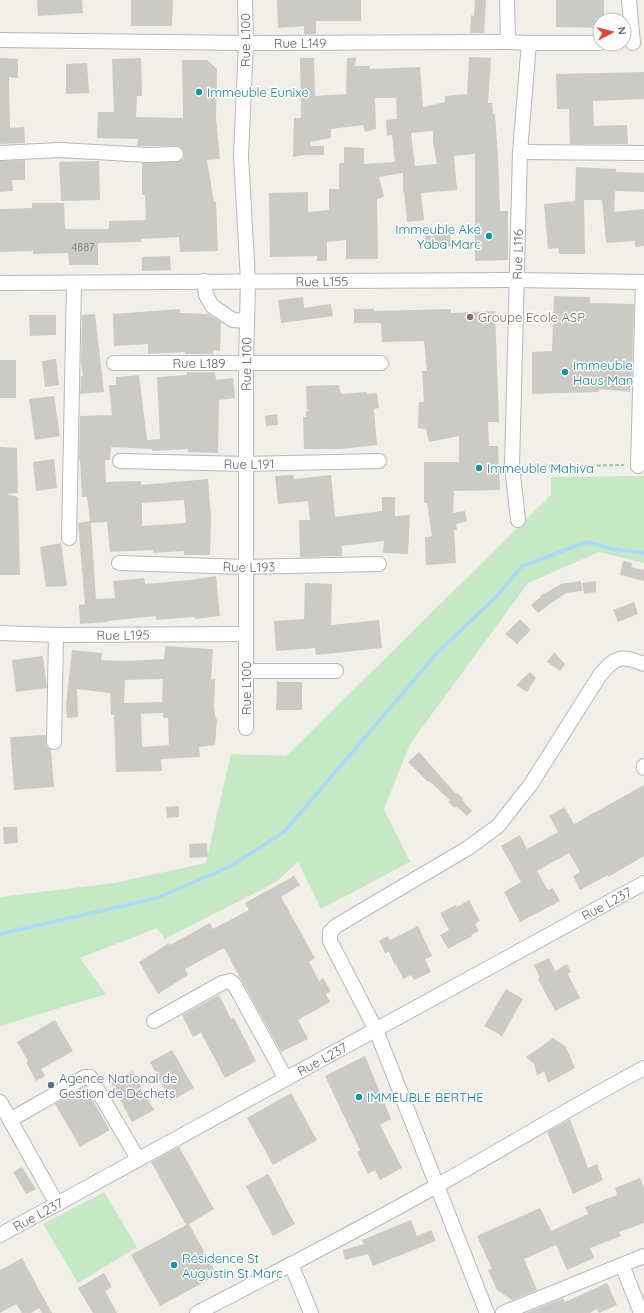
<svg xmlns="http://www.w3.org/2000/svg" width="644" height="1313" viewBox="0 0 644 1313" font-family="Quicksand,sans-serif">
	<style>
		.green { fill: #c5e8c5 }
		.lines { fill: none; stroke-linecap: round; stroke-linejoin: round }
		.stream { stroke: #aadaff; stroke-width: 3.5 }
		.building { fill: #cccac5; fill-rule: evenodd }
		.minor-casing { stroke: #b5b8bc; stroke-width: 16 }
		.path { stroke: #9cc7a9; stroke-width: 2; stroke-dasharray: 4 2; stroke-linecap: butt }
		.minor { stroke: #fff; stroke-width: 14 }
		.culture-dot { fill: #0f9aa8; stroke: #fff; stroke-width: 1.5 }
		.education-dot { fill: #8d6e63; stroke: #fff; stroke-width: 1.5 }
		.service-dot { fill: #5c6f8a; stroke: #fff; stroke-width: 1.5 }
		.labels { text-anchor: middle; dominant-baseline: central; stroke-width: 3; stroke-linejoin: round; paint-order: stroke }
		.number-label { font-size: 11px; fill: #7a7d7f }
		.street-label { font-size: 13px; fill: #5f6368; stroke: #fff }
		.culture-label { font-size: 13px; fill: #0d838f; stroke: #fff; text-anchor: start }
		.education-label { font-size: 13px; fill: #785e54; stroke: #fff; text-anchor: start }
		.service-label { font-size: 13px; fill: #4e5e75; stroke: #fff; text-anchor: start }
	</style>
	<rect width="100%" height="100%" fill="#f1efe8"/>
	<path class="green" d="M644 476V563L599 552 528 583 410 744 384 809 410 862 321 909 298 862 276 882 165 939 157 928 80 958 106 994 0 1026V897L114 883 206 863 231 754 286 756 551 495V477Z
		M104 1192 137 1247 78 1283 43 1224Z"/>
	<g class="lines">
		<path class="stream" d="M0 934 157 898 231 866 284 832 437 653 497 596 522 566 587 542 613 549 644 553"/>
	</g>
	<path class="building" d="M37 0H82L83 13 38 16Z
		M131 0H173L172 26H131Z
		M277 0H361V21H316V34H304V26L278 28Z
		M475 0H486L484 33H470L471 15 474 16Z
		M556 0H604V20H600V28L556 27Z
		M469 57 491 58 488 103H492L493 114H495L498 157 500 211H508V260L475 261V154L454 156 457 190 421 193 424 220 407 222 404 192H403V173L379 177 384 197 377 199 378 259H346V240L327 242V261H317V256L270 257 269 193 308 192V212L329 210V189H339V163H344V147L364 148V164L395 162 392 135 387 136 386 120 397 119 396 98H375L376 129 365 132 363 125 331 129V138L310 142 311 146H324V155H304L293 157 294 118H301L300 58H314L315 96 346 94 347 58H356L355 66H370V69L420 67 423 107 445 102V96L467 94ZM433 131V142L437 164 415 166 411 133Z
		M0 58 18 59V78L9 77 10 128 24 127 25 143 0 144Z
		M141 58 142 96H137L136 117 183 118 182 60H207L217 69 216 118 220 159 207 160 214 202H216L218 251 180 252 179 237 141 239V242L98 243V265H69L68 253 33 254V251L0 252V209L32 208V203H64L65 229H109V221L146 220 145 195H142V163L180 161 184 158 183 150 180 147 176 146H137L138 139 97 138 98 112H114L112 59Z
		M87 63 89 93 66 94V64Z
		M644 72V99L593 101 594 126 627 125 628 144H570L569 109H557L556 74Z
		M25 160V180H12L13 191 0 192V161Z
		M99 161 100 200 61 201 59 162Z
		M576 167 616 169V172L644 173V192L615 191 614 212 644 209V246L635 247V241L606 243 602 200H584L585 254H559L558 248 548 249 544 204 575 201Z
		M450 234 451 246 426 249 425 236Z
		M170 256 171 270 142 271V257Z
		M554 296 590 297V303L634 304 632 370 630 392 599 389V392L532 394V352L552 351Z
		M303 297 304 308 331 304 333 316 281 323 278 300Z
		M180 309V313L208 314 221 322 220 351 213 350V354H185V352L148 354V344L114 346 113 314Z
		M354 309H374V311L451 309V313L495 311 499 422H488L489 446H498L500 490 454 491 453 513 465 511 467 521 456 524 457 530H454L456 563 426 565 425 537 432 536 427 503H424V462H459V436L429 442 426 429 418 428 419 402H424L422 371H427L424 341 382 342 381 323H354Z
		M95 314 104 392 80 394 81 376H83L81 363 82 315Z
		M29 315H56V335L30 336Z
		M56 359 59 385 45 387 42 361Z
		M0 360H16V398H0Z
		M187 372H215L216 380 233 378 235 398 219 400 218 453 188 452V449L152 451V449L111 447 110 460H105L106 482 141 481V485L208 479 211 517 210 555H184V551L153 553V550L110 552 107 522 91 523 96 599 115 598 113 581 144 578 145 584 190 580 216 576 220 616 195 619V617L156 620V616L108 621V622L80 624 79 605 85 604 78 523 90 521 87 497H82L80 460H79L80 416 112 415 109 385H116V377L139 375 147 440 160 439 157 377 187 375ZM184 500 186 523 142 526V503Z
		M339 385 341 394 367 392V394L377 393 379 408 374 409 377 445 341 449H304L303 417H306V411H310L307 410 306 386Z
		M54 396 60 436 35 440 29 399Z
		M277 414 278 425 266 426 265 416Z
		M0 447 17 448 18 493 6 494 18 497 20 575H0Z
		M54 459 57 488 36 491 33 462Z
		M293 475 294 479 331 475 335 517 382 511V497H395V516L410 515 408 554 383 553 384 541 342 546V556L300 557 299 520H310L308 501 278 504 275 476Z
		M61 543 67 586 46 587 40 547Z
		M623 561 632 563 631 567 644 570V581L620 575Z
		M581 581 582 591 566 593 554 601 538 613 531 605 541 597 540 596 561 584Z
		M596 581V592L584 594 582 583Z
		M305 583 332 584 331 625 379 620 382 648 316 655 315 648 276 651 274 621 304 619Z
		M634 602 638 614 618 622 613 610Z
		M520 619 531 630 517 644 505 634Z
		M165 646 213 649 211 680 215 679 214 708 216 719H217L215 745 199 747 200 757 161 759 162 771 116 772 114 715H111L110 693 77 689 78 717 67 718 66 705 72 650 102 653 101 660 125 661 164 659ZM163 679 162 702 124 703 125 680ZM163 713V718H168L169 745 142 747 141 714Z
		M554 652 565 664 560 671 547 662Z
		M43 656 47 688 16 692 12 660Z
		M530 672 536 678 527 692 516 685Z
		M277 682H302V710H276Z
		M46 735V746L51 750 54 787 14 790 10 737Z
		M419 752 456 794 457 793 464 799 462 800 472 811 467 816 456 806 455 808 448 802 450 800 429 781 428 782 408 762Z
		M644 785V856L608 877V875L580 890 573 876 580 872 569 853 537 871 548 890 553 888 560 901 520 922 504 892 521 882 501 846 520 835 527 849 558 832 549 816 564 807 574 824Z
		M179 806V817L167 818 166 807Z
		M3 827H17L18 843 4 844Z
		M207 843 208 857 190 858 189 844Z
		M294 876 300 885 281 897 315 958 309 962 319 981 323 978 331 991 326 994 330 1002 298 1020 308 1039 281 1052 224 948 185 969 188 975 158 994 139 962 169 943 170 945 210 923 213 929 249 910 245 903Z
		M469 900 480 921 475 924 479 931 471 935 472 936 448 949 440 935 449 930 440 913 456 905 457 907Z
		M418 926 432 956 425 959 431 972 414 980 411 975 403 979 396 964 395 965 389 952 385 953 379 941 388 936 390 940Z
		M549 958 555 971 567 964 571 972 568 974 580 998 555 1011 538 979 540 978 534 965Z
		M506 989 523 999 502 1036 484 1026Z
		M219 995 231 1019 234 1018 256 1061 225 1078 201 1033 193 1037 182 1015Z
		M55 1020 73 1051 41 1069 45 1076 36 1081 26 1062 28 1061 17 1042Z
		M553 1038 566 1047 575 1068 548 1083 544 1071 537 1076 534 1064 526 1057Z
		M172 1050 194 1088 171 1101 150 1062Z
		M365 1056 391 1119 380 1125 402 1168 380 1180 375 1170 368 1174 357 1152 360 1150 325 1076Z
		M132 1071 154 1110 132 1122 111 1083Z
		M85 1087 110 1130 80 1147 55 1104Z
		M291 1093 317 1140 273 1165 247 1118Z
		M570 1119 588 1168 597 1164 603 1180 573 1194 547 1132Z
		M179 1147 214 1209 189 1224 217 1275 160 1306 131 1255 186 1225 151 1162Z
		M22 1167 36 1189 26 1194 13 1172Z
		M268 1174 295 1224 273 1236 246 1186Z
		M640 1178 644 1188V1223L619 1232 621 1236 590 1248 594 1258 567 1270 556 1245 524 1259 537 1290 512 1300 497 1290 488 1270 492 1269 477 1236 540 1208 551 1231 588 1214 585 1207 617 1195 615 1188Z
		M411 1220 417 1236 431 1230 436 1241 373 1266 368 1254 345 1260 343 1250 364 1244 362 1240Z
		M22 1258 37 1286 52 1313H42L39 1308 31 1313H22L16 1304 0 1313V1270Z
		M104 1273 112 1287 105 1291 117 1313H93L78 1288Z
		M607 1283 617 1305 599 1313 597 1309 590 1313H526L563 1298 565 1302Z"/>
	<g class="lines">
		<defs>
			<g id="minor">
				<path d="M245 0 246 43 241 156 248 281 246 363V728"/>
				<path d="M507 0 508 42"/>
				<path d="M629 0 633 43"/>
				<path id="s1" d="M0 40 246 43 508 42 529 43H600"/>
				<path d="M520 152 644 153"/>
				<path d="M0 153 60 150 148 155 176 154"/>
				<path d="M204 281 206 295 212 306 233 320 247 321"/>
				<path id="s2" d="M0 283 517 280 644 282"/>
				<path id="s3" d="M114 363H381"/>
				<path id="s4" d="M120 461 246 464 379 461"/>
				<path d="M638 466 643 282"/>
				<path id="s5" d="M518 520 512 466 520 152 529 43"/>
				<path d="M69 538 74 283"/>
				<path id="s6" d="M119 563 246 567 379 564"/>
				<path id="s7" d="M0 633 56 635 246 634"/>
				<path d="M246 671H336"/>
				<path d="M54 742 56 635"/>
				<path d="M644 766V768"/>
				<path d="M154 1021 222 983 230 981 234 984 286 1079"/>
				<path d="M0 1102 57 1204"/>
				<path d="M10 1120 85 1077H90L138 1159"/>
				<path id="s8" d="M0 1235 644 883"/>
				<path d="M291 1264 311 1313"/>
				<path d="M622 1265 641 1313"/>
				<path d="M197 1313C278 1271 359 1230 438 1185 507 1147 574 1105 644 1068"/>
				<path d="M487 1313 376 1030 330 941V932L336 926 468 848 498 826 531 784 600 675C616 656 621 655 644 664"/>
				<path d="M503 1313 644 1256"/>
			</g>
		</defs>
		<use href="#minor" class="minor-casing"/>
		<path class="path" d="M525 467 624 465"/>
		<use href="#minor" class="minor"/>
	</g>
	<g class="culture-dot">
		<circle cx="199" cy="92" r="4"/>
		<circle cx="489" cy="236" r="4"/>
		<circle cx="565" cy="372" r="4"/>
		<circle cx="479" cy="468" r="4"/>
		<circle cx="359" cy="1097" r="4"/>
		<circle cx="174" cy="1265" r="4"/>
	</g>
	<circle class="education-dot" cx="470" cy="317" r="4"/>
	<circle class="service-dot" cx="51" cy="1085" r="4"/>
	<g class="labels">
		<g class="number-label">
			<text x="83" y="247">4887</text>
		</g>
		<g class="street-label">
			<text transform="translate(245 40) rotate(-90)">Rue L100</text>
			<text stroke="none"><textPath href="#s1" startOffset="300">Rue L149</textPath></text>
			<text stroke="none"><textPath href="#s5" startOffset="266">Rue L116</textPath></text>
			<text stroke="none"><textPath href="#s2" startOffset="322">Rue L155</textPath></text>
			<text stroke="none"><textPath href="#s3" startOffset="85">Rue L189</textPath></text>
			<text transform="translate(246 364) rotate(-89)">Rue L100</text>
			<text stroke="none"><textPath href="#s4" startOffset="129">Rue L191</textPath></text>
			<text stroke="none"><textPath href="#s6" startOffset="130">Rue L193</textPath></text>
			<text stroke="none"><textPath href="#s7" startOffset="123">Rue L195</textPath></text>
			<text transform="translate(246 688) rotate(-90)">Rue L100</text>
			<text stroke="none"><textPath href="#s8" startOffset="691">Rue L237</textPath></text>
			<text stroke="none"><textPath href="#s8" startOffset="367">Rue L237</textPath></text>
			<text stroke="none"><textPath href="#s8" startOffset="43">Rue L237</textPath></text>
		</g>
		<g class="culture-label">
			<text x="207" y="92">Immeuble Eunixe</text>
			<text x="481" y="229" text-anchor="end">Immeuble Aké<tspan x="481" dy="15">Yaba Marc</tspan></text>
			<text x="573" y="365">Immeuble<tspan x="573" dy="15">Haus Man</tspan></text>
			<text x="487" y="468">Immeuble Mahiva</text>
			<text x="367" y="1097">IMMEUBLE BERTHE</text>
			<text x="182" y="1258">Résidence St<tspan x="182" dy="15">Augustin St Marc</tspan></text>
		</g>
		<g class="education-label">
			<text x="478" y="317">Groupe Ecole ASP</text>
		</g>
		<g class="service-label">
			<text x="59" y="1078">Agence National de<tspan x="59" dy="15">Gestion de Déchets</tspan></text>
		</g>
	</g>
	<g transform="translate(612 32) rotate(83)"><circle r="19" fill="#ffffff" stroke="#bfc1c3"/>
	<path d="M0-3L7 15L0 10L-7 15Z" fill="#ea4335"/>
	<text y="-6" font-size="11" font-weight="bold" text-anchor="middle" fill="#5f6368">N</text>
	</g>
</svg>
